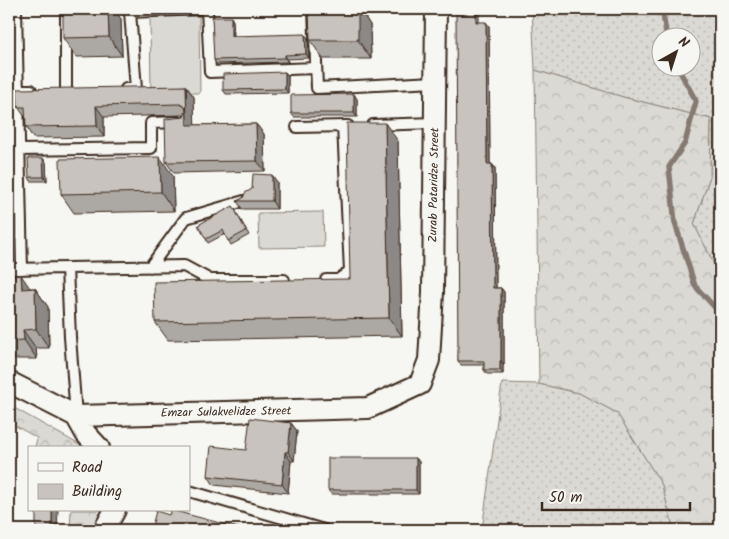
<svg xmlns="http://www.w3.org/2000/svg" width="729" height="539" viewBox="0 0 729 539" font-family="Kalam,sans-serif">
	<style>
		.grass { fill: url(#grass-dots); stroke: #8a8278; fill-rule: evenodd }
		.forest { fill: url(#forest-crowns); stroke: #8a8278 }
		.pitch { fill: #dad9d3; stroke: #8a8278 }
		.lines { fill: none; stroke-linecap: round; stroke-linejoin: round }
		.stream { stroke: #857a71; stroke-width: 5.5 }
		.service-casing { stroke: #3b2a1e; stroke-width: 14 }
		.minor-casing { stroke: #3b2a1e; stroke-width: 24 }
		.service { stroke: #f6f6f2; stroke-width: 10 }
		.minor { stroke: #f6f6f2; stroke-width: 20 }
		.wall { fill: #aca8a3; stroke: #3b2a1e }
		.shaded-wall { fill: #8c8885; stroke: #3b2a1e }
		.building { fill: #c8c3be; stroke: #3b2a1e }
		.labels { text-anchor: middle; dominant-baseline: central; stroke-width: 4; stroke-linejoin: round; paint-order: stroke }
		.street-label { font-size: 12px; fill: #3b2a1e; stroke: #f6f6f2 }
	</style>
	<defs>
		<pattern id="grass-dots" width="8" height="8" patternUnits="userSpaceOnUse" patternTransform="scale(1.25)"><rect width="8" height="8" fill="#dad9d3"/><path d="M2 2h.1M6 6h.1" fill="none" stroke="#bcbab5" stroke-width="1.8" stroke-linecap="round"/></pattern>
		<pattern id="forest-crowns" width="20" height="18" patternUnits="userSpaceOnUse" patternTransform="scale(1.25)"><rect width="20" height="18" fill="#dad9d3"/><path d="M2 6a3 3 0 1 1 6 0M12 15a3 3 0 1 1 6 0" fill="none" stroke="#bcbab5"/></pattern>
	</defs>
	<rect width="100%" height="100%" fill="#f6f6f2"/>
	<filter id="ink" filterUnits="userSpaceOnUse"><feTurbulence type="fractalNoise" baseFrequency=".02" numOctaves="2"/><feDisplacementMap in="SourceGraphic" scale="10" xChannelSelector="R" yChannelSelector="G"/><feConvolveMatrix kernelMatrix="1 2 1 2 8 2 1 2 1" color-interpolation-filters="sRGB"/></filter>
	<g filter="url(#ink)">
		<path class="grass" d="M532 9H720V276L694 224 710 176 711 119 623 97 535 70ZM662 38H692V68H662Z
			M502 383 539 384 579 393 617 413 662 485 674 530H482Z"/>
		<path class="forest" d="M535 70 623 97 711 119 710 176 694 224 720 276V530H674L662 485 617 413 579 393 539 384Z
			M9 405 85 448H35L37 438 9 422Z
			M71 510H108L98 530H70Z"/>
		<path class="pitch" d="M199 14 200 93H151L150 15Z
			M323 212 324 247 259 248 258 213Z"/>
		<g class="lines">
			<path class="stream" d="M662 9 667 38
				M678 68 696 101 685 143 669 167 675 223 695 286 720 313"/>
			<defs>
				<path id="service" d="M16 9 22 269
					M207 9 210 72 316 68
					M314 9 317 88 435 82
					M126 89H136L130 12 202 9
					M9 90H31
					M66 90V9
					M373 125 435 123
					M297 127 348 126
					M19 150 151 148V123L178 122
					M150 267 186 218 244 201
					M67 268 70 337 76 416
					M9 269 184 266 210 280H284
					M326 280H338L350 271 343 126
					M189 491 324 530"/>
				<path id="minor" d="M9 382 76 416 368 408 420 384 429 360 433 292 436 9
					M76 416 86 434 99 448
					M104 530 115 510"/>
			</defs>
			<use href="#service" class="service-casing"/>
			<use href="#minor" class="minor-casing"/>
			<use href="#service" class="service"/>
			<use href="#minor" class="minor"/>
		</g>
		<path class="wall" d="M115 11 121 19 122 56 76 57 63 38Z
			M363 14 370 25 371 59H323L310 40Z
			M231 17 233 21 234 36 308 38 309 58 287 59 288 62 216 64 214 60Z
			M479 22 489 26 490 164H492L495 168 496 288H501L504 292V365H503V374H487L484 370V365H461L458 361Z
			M285 72 288 76V93L226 94 223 90Z
			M186 86 194 97V125L256 124 264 134 265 171 174 173 166 162 184 115 104 117V137L33 138 26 127 25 117 18 107Z
			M354 94 357 99V117H294L291 113Z
			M398 141 402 336 168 340 155 322 350 279Z
			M46 162 47 181H31L29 177Z
			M272 175 277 182V209H242L237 201 243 198 252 189Z
			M173 176 174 211 74 213 61 194Z
			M233 206 249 235 231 245 225 234 208 243 206 239Z
			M9 276 30 288H35L48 307 49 348H36L37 359H9Z
			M291 423 297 431 294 461H291L288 493 214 485 208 476 246 450Z
			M416 458 419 462V494H331L328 490Z"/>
		<path class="shaded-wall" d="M108 9H115V11L121 19 122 56 109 37Z
			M352 9H363V14L370 25 371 59 358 40Z
			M476 9H479V26L476 22Z
			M231 17 233 21 234 40 231 36Z
			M486 22 489 26 490 168 487 164Z
			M305 34 308 38 309 58 306 54Z
			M285 55 287 59 288 62 285 58Z
			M285 72 288 76V93L285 89Z
			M186 86 194 97 195 136 187 125Z
			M354 94 357 99V117L354 113Z
			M9 96 11 100 12 117 9 113Z
			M96 106 104 117V137L97 126Z
			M385 123 398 141 402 336 389 318Z
			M256 124 264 134 265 171 257 161Z
			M160 157 173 176 174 211 161 192Z
			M43 158 46 162 47 181 44 177Z
			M492 164 495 168 496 292 493 288Z
			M272 175 277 182V209L272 201Z
			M21 275 34 294 22 289Z
			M35 288 48 307 49 348 36 329Z
			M501 288 504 292V365L501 361Z
			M23 330 36 348 37 359 24 340Z
			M500 361 503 365V374L500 370Z
			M291 423 297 431 294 461 288 452Z
			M285 452 291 461 288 493 282 484Z
			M416 458 419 462V494L416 490Z
			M9 459 10 461 12 507 9 503Z
			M52 510H58L57 530H52Z"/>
		<path class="building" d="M63 9H108L109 37 63 38Z
			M309 9H358V40H310Z
			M456 9H476V22H486L487 164H492L493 288H501V361H500V370H484V361H458Z
			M212 17H231V36L305 34 306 54 285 55V58L214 60Z
			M285 72V89L223 90V74Z
			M186 86 187 125 256 124 257 161 166 162 165 119 184 117 186 111 185 107 180 104 96 106 97 126 26 127 25 107H18L17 89Z
			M354 94V113H291V95Z
			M347 123H385L389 318 155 322 154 282 350 279Z
			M160 157 161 192 61 194 60 159Z
			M28 158H43L44 177H29Z
			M253 174 272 175V201H237L243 198 245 193 252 189Z
			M233 206 246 231 228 241 223 230 206 239 198 225Z
			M21 275 22 289 35 288 36 329 23 330 24 340 9 341V276Z
			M250 418 291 423 288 452H285L282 484 208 476 211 446 246 450Z
			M328 458H416V490H328Z
			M36 510H52V530H36Z
			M171 510 246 530H151L156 511 169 515Z"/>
	</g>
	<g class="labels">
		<g class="street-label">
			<text transform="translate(434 185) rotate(-89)">Zurab Pataridze Street</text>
			<text transform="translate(226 412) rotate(-1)">Emzar Sulakvelidze Street</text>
		</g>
	</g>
	<rect width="729" height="539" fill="none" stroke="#f6f6f2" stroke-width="30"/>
	<rect x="15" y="15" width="699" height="509" fill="none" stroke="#3b2a1e" stroke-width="2" filter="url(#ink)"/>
	<rect x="28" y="446" width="162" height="65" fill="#f6f6f2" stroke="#aba49d"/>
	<rect x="38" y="463" width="25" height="8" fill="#f6f6f2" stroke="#aba49d"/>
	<text x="72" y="472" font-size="15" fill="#3b2a1e">Road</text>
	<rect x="38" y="484" width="25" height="15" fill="#c8c3be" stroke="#aba49d"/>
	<text x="72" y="496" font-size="15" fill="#3b2a1e">Building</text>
	<g transform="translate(676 52) rotate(39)"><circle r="24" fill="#f6f6f2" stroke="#aba49d"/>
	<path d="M0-4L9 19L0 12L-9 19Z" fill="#3b2a1e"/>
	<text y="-8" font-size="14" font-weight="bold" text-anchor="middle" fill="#3b2a1e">N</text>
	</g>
	<path d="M542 502v8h148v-8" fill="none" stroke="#3b2a1e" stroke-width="2.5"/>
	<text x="549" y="502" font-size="15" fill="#3b2a1e" stroke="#f6f6f2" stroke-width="4" paint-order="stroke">50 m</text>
</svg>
